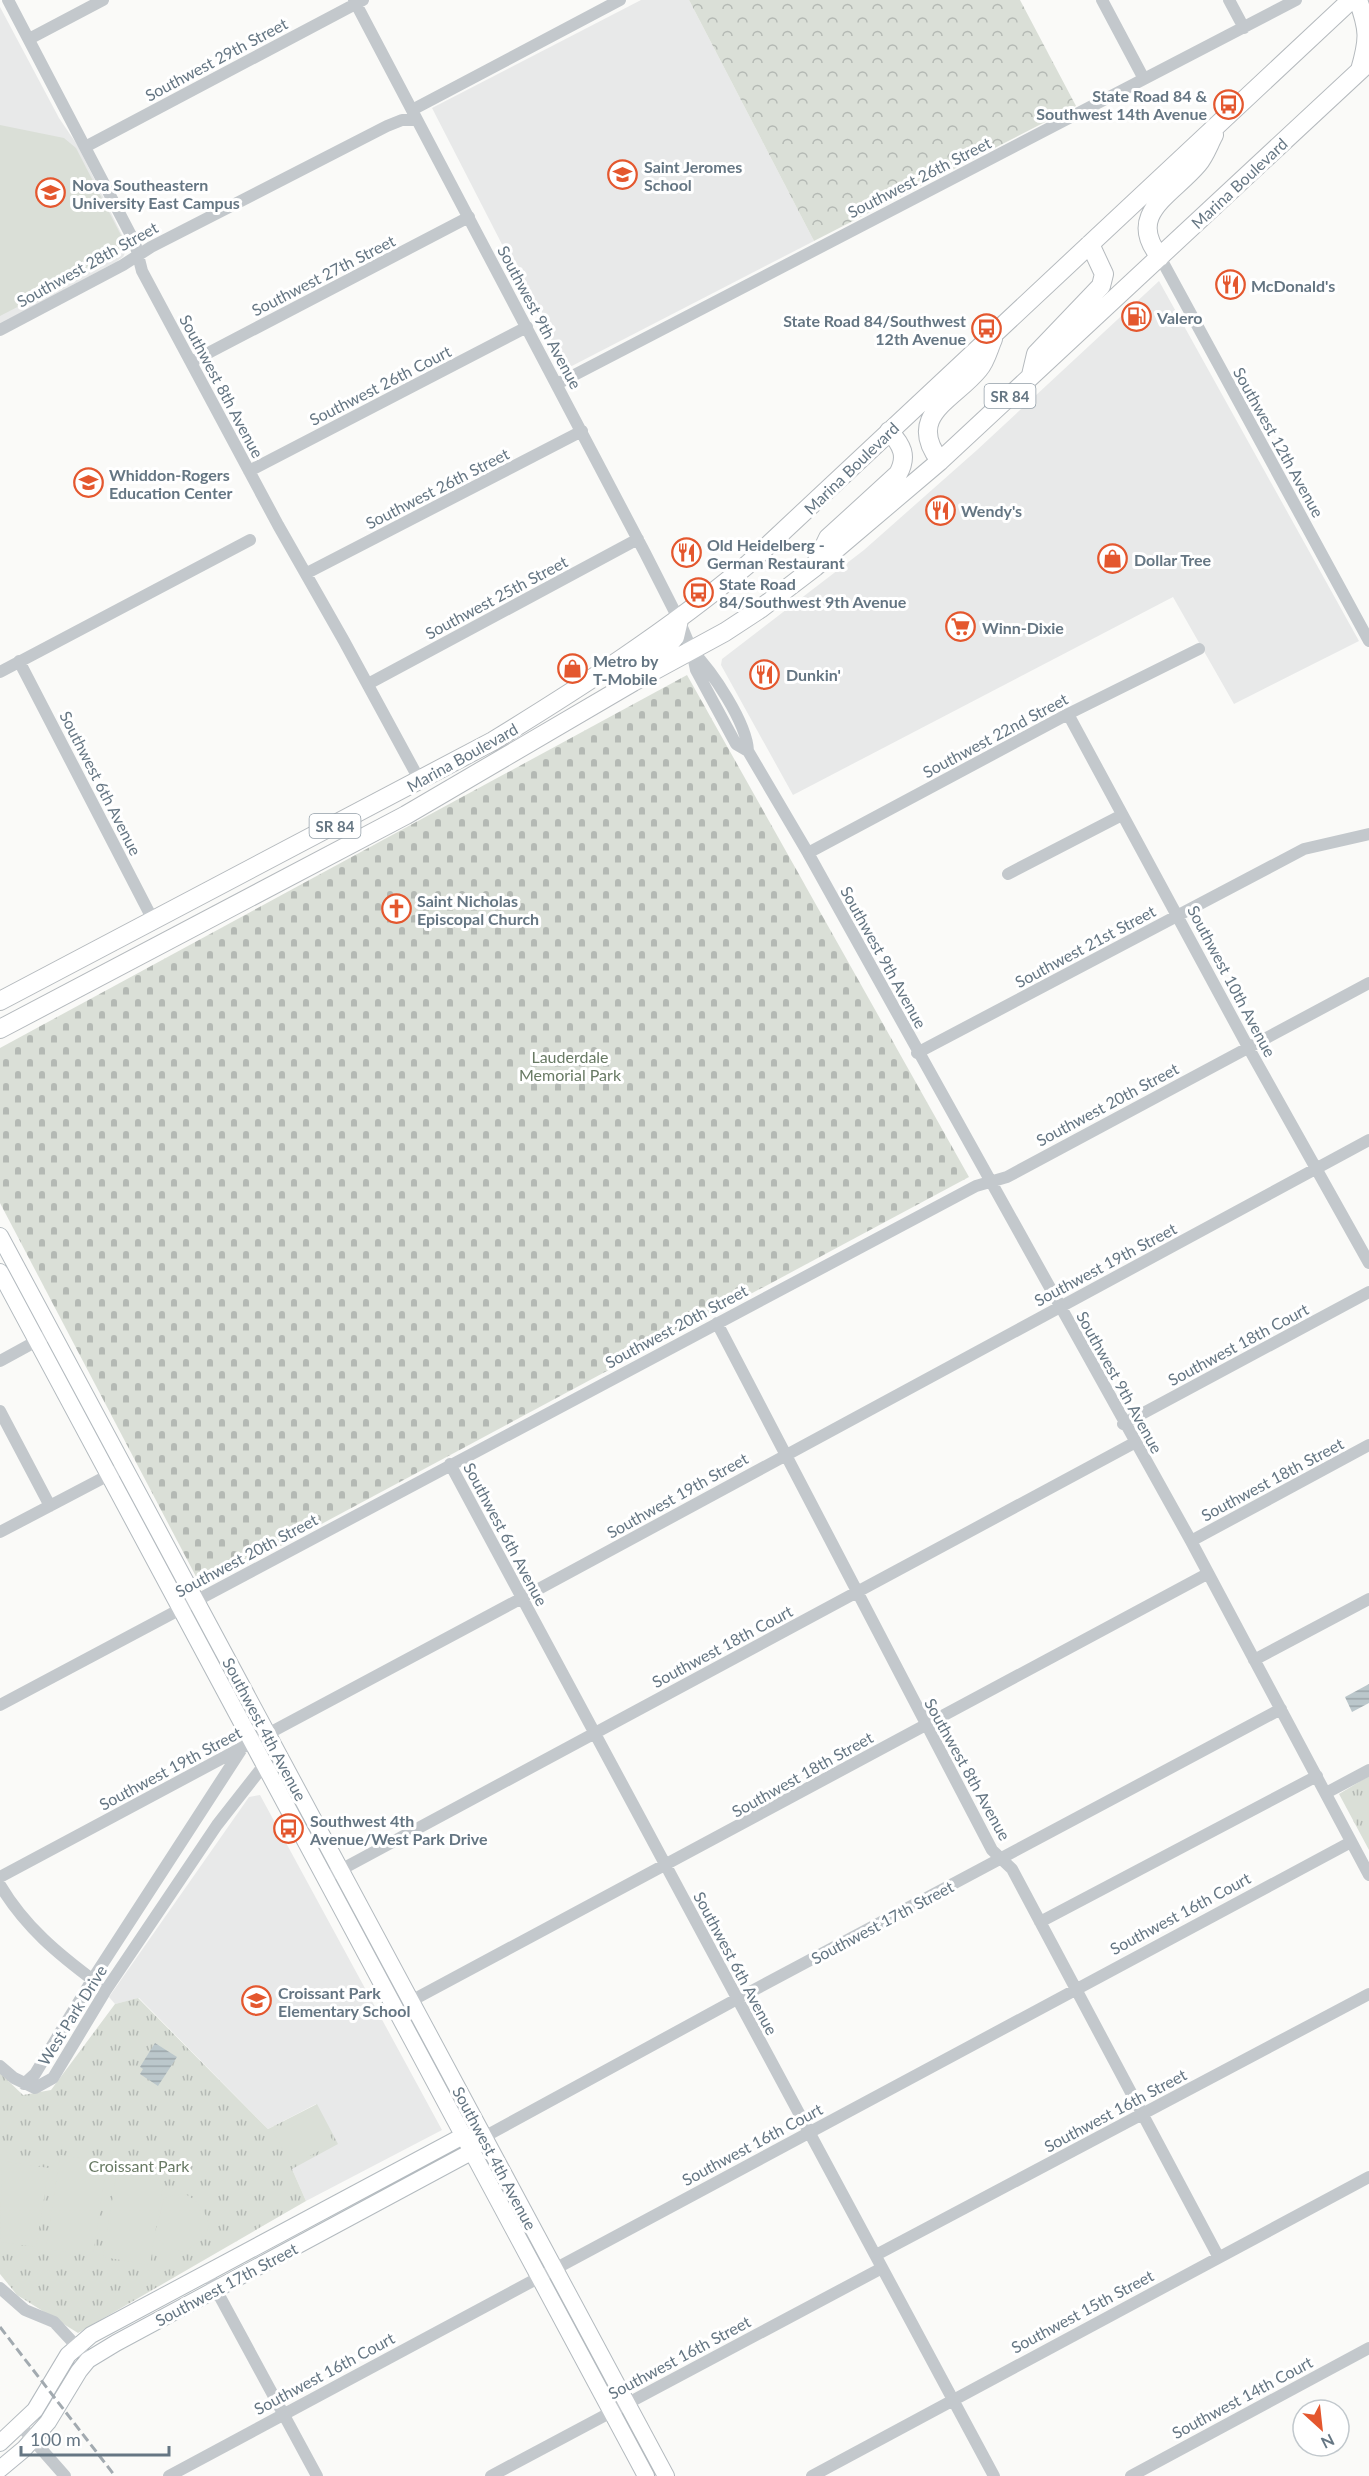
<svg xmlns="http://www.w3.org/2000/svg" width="1369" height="2476" viewBox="0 0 1369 2476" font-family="Lato,sans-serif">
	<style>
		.built { fill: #e8e9e9 }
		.grass { fill: url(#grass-tufts) }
		.forest { fill: url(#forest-crowns) }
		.cemetery { fill: url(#cemetery-stones) }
		.garden { fill: #dadfd7 }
		.water { fill: url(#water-rules) }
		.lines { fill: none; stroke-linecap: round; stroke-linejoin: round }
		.secondary-casing { stroke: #b3babf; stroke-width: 18 }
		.primary-casing { stroke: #b5babe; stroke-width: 20 }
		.street { stroke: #c3c8cc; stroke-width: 12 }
		.secondary { stroke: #fff; stroke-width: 16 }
		.primary { stroke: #fff; stroke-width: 18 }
		.rail { stroke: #a2aab0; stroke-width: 3; stroke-dasharray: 9 4.5; stroke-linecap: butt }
		.labels { text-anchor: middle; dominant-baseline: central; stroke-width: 6; stroke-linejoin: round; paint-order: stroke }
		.shield { fill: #fff; stroke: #939fa8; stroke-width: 1.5 }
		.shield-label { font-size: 15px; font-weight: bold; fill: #657683 }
		.street-label { font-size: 16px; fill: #657683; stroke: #fff }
		.poi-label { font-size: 16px; font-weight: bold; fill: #657683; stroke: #fff; text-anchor: start }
		.park-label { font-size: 16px; fill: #687a64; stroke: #fff }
	</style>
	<defs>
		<pattern id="grass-tufts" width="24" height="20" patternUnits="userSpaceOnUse" patternTransform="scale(1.5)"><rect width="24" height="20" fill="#dadfd7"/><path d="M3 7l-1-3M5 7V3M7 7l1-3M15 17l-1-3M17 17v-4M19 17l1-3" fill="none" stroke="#b4b9b4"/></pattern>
		<pattern id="forest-crowns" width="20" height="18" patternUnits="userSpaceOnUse" patternTransform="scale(1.5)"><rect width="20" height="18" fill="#dadfd7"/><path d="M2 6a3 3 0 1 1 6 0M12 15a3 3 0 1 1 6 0" fill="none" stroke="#b4b9b4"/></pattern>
		<pattern id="cemetery-stones" width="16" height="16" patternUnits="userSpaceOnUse" patternTransform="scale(1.5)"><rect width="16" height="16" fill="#dadfd7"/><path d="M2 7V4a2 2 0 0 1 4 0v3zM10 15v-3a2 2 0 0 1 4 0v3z" fill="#b4b9b4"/></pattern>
		<pattern id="water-rules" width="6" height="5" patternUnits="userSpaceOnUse" patternTransform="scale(1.5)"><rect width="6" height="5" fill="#bbc7cb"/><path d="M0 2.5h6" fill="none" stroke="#9ca6aa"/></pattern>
	</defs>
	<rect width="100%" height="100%" fill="#fafaf8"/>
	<path class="built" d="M641 0H689L814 241 566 369 432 108Z
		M0 7 59 118 78 146 128 247 123 257 116 262 0 324Z
		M1159 281 1359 641 1234 704 1173 597 793 795 721 665 722 659 864 550 977 450Z
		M260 1795 442 2130 306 2201 292 2169 316 2104 268 2129 139 1998 115 2004 109 1997 249 1797Z"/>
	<path class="grass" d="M1369 1776V1850L1339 1794Z
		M138 1998 268 2129 317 2104 338 2144 292 2169 306 2201 78 2333 17 2295 0 2274V2073L23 2095 51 2090 115 2004Z"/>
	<path class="forest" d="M689 0H1020L1076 106 814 241Z"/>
	<path class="cemetery" d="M687 675 969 1177 202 1588 0 1203V1048Z"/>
	<path class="garden" d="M0 125 64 138 76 148 125 243 118 255 0 316Z
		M316 2109 334 2143 291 2166 273 2131Z
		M60 2155 107 2162 93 2256 46 2249Z
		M2 2161 49 2168 36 2247 0 2242Z
		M118 2165 165 2172 150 2265 103 2257Z
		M183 2193C193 2198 198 2202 204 2212 216 2232 201 2241 184 2252L167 2248 156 2236V2231L164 2198Z"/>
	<path class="water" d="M1369 1684V1703L1352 1712 1345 1697Z
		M155 2043 177 2057 158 2086 140 2074 143 2069 140 2067Z"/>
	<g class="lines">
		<defs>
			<path id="secondary" d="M0 1236 666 2476
				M0 1272 646 2476
				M0 2443 35 2410 68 2355 91 2335 463 2136 473 2137
				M0 2469 24 2449 48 2422 79 2371 88 2360 116 2343 471 2152 477 2145"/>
			<path id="primary" d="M1358 0C1369 30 1369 39 1360 70
				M1160 257C1125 214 1172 195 1198 164 1205 156 1209 144 1214 135
				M1031 375 1036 354 1101 286 1104 274 1090 244
				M940 461C905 415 954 400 979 369 986 361 989 348 993 339
				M816 563 828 538 898 474C908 456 902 445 889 431
				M616 680 670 643 675 637 679 620
				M0 1001 493 741C581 687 668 631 747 565L1351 0
				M0 1029 406 815 633 682 725 632 760 609 815 567 940 461 1369 62"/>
		</defs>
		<use href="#secondary" class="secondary-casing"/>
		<use href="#primary" class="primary-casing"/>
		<path class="street" d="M8 0 135 243 142 271 278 525 344 641 420 781
			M354 0 645 553 679 620 692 651 696 670 736 744 748 751
			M1102 0 1144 79
			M1229 0 1244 28
			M29 39 103 0
			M412 110 620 0
			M85 147 363 0
			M1160 257 1369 641
			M0 330 123 265 151 247 387 126 402 120H417
			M191 362 469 217
			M557 384 1296 0
			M249 471 527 327
			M307 573 582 431
			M692 651C712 671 747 723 748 751L808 853 1191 1541 1369 1875
			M19 661 153 920
			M0 672 250 540
			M368 684 638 539
			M1068 714 1248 1047 1369 1263
			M808 853 1068 714 1199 649
			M1008 874 1122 815
			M917 1053 1304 849 1369 834
			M717 1323 992 1850 1012 1869 1218 2256
			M0 1361 44 1337
			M0 1411 50 1506
			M1123 1424 1369 1292
			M450 1464 994 2476
			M0 1532 124 1467
			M1191 1541 1369 1445
			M1254 1660 1369 1599
			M0 1705 976 1186 1007 1177 1369 983
			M1326 1793 1369 1770
			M333 1874 1134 1443
			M0 1877 522 1598 1369 1140
			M0 1885C25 1927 58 1954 97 1983
			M1040 1922 1317 1776
			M411 2001 1207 1574
			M0 2066 14 2078 35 2088 53 2078 106 1990 217 1825 264 1765
			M24 2084 35 2074 92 1980 241 1750
			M484 2137 737 1999 1281 1709
			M876 2255 1369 1994
			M207 2273 317 2476
			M0 2288 25 2310 54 2322 82 2352
			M20 2425 65 2476
			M169 2476 1351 1842
			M491 2476 882 2268
			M812 2476 1369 2177
			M1131 2476 1369 2348"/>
		<use href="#secondary" class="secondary"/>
		<use href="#primary" class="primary"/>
		<path class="rail" d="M0 2327 115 2476"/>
	</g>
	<defs>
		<symbol id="bus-ring" viewBox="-11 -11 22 22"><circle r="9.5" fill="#fff" stroke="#e4572e" stroke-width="1.5"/><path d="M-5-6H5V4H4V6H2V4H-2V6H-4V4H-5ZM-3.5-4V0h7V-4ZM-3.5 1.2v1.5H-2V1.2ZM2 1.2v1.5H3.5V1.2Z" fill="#e4572e"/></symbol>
		<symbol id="school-ring" viewBox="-11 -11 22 22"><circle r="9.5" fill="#fff" stroke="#e4572e" stroke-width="1.5"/><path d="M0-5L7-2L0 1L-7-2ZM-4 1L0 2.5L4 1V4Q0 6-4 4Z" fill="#e4572e"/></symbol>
		<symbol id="university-ring" viewBox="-11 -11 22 22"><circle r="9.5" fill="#fff" stroke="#e4572e" stroke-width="1.5"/><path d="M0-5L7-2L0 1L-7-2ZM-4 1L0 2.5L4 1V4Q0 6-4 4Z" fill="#e4572e"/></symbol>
		<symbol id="restaurant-ring" viewBox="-11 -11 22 22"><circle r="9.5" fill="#fff" stroke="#e4572e" stroke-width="1.5"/><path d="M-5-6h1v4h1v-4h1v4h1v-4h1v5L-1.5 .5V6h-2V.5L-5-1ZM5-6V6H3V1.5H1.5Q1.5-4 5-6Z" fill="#e4572e"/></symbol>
		<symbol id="fuel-ring" viewBox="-11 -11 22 22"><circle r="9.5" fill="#fff" stroke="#e4572e" stroke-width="1.5"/><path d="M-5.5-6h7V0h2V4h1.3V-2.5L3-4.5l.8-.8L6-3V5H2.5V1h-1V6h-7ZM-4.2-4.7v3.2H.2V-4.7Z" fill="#e4572e"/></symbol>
		<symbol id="shop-ring" viewBox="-11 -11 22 22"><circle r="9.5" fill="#fff" stroke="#e4572e" stroke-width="1.5"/><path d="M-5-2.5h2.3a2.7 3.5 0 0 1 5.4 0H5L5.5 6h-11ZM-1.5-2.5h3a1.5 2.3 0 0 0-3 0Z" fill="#e4572e"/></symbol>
		<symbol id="supermarket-ring" viewBox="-11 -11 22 22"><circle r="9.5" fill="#fff" stroke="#e4572e" stroke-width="1.5"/><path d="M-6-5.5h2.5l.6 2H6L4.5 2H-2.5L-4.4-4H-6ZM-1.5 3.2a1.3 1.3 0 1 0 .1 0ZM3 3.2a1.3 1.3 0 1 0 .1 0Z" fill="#e4572e"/></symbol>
		<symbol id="church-ring" viewBox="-11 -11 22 22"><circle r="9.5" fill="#fff" stroke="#e4572e" stroke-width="1.5"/><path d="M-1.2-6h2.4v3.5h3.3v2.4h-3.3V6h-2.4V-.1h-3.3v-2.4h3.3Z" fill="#e4572e"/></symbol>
	</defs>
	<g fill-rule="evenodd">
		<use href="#bus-ring" x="1212" y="88" width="33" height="33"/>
		<use href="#school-ring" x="606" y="158" width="33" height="33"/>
		<use href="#university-ring" x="34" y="176" width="33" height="33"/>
		<use href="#restaurant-ring" x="1214" y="268" width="33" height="33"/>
		<use href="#fuel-ring" x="1120" y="300" width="33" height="33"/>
		<use href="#bus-ring" x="970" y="312" width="33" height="33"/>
		<use href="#school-ring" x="72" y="466" width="33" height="33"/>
		<use href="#restaurant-ring" x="924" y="494" width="33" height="33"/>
		<use href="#restaurant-ring" x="670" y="536" width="33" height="33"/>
		<use href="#shop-ring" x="1096" y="542" width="33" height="33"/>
		<use href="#bus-ring" x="682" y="576" width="33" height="33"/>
		<use href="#supermarket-ring" x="944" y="610" width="33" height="33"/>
		<use href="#shop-ring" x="556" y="652" width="33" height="33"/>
		<use href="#restaurant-ring" x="748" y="658" width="33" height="33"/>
		<use href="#church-ring" x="380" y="892" width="33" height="33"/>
		<use href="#bus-ring" x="272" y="1812" width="33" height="33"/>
		<use href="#school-ring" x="240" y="1984" width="33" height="33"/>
	</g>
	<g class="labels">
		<g class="shield">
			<rect x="984.5" y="384" width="51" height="24" rx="4.5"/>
			<rect x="309.5" y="814" width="51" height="24" rx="4.5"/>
		</g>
		<g class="shield-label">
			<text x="1010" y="396">SR 84</text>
			<text x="335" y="826">SR 84</text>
		</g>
		<g class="street-label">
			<text transform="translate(216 59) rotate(-28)">Southwest 29th Street</text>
			<text transform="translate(919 177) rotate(-27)">Southwest 26th Street</text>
			<text transform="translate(1239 183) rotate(-43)">Marina Boulevard</text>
			<text transform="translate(87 264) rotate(-29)">Southwest 28th Street</text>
			<text transform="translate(323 275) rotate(-27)">Southwest 27th Street</text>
			<text transform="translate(540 317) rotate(62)">Southwest 9th Avenue</text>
			<text transform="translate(380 385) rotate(-27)">Southwest 26th Court</text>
			<text transform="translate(222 386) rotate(62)">Southwest 8th Avenue</text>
			<text transform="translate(1279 442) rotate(61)">Southwest 12th Avenue</text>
			<text transform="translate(851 468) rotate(-44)">Marina Boulevard</text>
			<text transform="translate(437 488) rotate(-27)">Southwest 26th Street</text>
			<text transform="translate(496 597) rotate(-28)">Southwest 25th Street</text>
			<text transform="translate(995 735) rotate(-28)">Southwest 22nd Street</text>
			<text transform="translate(462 757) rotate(-29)">Marina Boulevard</text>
			<text transform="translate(101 783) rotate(63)">Southwest 6th Avenue</text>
			<text transform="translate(1085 946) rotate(-28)">Southwest 21st Street</text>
			<text transform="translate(884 957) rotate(61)">Southwest 9th Avenue</text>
			<text transform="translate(1232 981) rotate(62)">Southwest 10th Avenue</text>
			<text transform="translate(1107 1104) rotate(-28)">Southwest 20th Street</text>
			<text transform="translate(1105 1264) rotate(-28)">Southwest 19th Street</text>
			<text transform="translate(676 1326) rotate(-28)">Southwest 20th Street</text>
			<text transform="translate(1238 1344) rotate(-28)">Southwest 18th Court</text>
			<text transform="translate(1120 1382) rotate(61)">Southwest 9th Avenue</text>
			<text transform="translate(1272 1479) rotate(-28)">Southwest 18th Street</text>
			<text transform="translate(677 1495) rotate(-29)">Southwest 19th Street</text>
			<text transform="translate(506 1534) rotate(62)">Southwest 6th Avenue</text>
			<text transform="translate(246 1555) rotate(-28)">Southwest 20th Street</text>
			<text transform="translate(722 1646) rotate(-28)">Southwest 18th Court</text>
			<text transform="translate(265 1729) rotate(62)">Southwest 4th Avenue</text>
			<text transform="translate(170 1768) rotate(-28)">Southwest 19th Street</text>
			<text transform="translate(968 1769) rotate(61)">Southwest 8th Avenue</text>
			<text transform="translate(802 1774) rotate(-29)">Southwest 18th Street</text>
			<text transform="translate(1180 1913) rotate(-28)">Southwest 16th Court</text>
			<text transform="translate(882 1922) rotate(-28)">Southwest 17th Street</text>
			<text transform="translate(736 1963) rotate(62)">Southwest 6th Avenue</text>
			<text transform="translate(72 2015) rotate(-58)">West Park Drive</text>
			<text transform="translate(1115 2110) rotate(-28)">Southwest 16th Street</text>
			<text transform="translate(752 2144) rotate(-28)">Southwest 16th Court</text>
			<text transform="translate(495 2158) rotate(62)">Southwest 4th Avenue</text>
			<text transform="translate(226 2284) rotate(-28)">Southwest 17th Street</text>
			<text transform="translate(1082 2311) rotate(-28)">Southwest 15th Street</text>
			<text transform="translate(679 2357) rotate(-28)">Southwest 16th Street</text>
			<text transform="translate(324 2373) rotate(-28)">Southwest 16th Court</text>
			<text transform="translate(1242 2397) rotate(-28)">Southwest 14th Court</text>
		</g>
		<g class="poi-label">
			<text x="1207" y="95" text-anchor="end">State Road 84 &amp;<tspan x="1207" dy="18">Southwest 14th Avenue</tspan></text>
			<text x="644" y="166">Saint Jeromes<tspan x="644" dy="18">School</tspan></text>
			<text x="72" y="184">Nova Southeastern<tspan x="72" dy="18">University East Campus</tspan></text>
			<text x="1251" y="285">McDonald's</text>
			<text x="1157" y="317">Valero</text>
			<text x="966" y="320" text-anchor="end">State Road 84/Southwest<tspan x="966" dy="18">12th Avenue</tspan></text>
			<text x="109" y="474">Whiddon-Rogers<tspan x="109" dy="18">Education Center</tspan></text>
			<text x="961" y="510">Wendy's</text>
			<text x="707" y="544">Old Heidelberg -<tspan x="707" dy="18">German Restaurant</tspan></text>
			<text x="1134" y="559">Dollar Tree</text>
			<text x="719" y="583">State Road<tspan x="719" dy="18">84/Southwest 9th Avenue</tspan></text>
			<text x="982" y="627">Winn-Dixie</text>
			<text x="593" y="660">Metro by<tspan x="593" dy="18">T-Mobile</tspan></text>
			<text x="786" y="674">Dunkin'</text>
			<text x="417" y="900">Saint Nicholas<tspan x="417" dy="18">Episcopal Church</tspan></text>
			<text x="310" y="1820">Southwest 4th<tspan x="310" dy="18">Avenue/West Park Drive</tspan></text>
			<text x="278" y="1992">Croissant Park<tspan x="278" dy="18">Elementary School</tspan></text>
		</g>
		<g class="park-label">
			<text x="570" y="1056">Lauderdale<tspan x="570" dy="18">Memorial Park</tspan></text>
			<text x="139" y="2165">Croissant Park</text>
		</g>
	</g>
	<g transform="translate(1321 2428) rotate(153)"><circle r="28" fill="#ffffff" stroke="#c1c8cd" stroke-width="1.5"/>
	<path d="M0-4.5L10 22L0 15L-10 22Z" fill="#e4572e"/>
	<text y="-9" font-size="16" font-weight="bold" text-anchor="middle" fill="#657683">N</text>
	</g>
	<path d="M21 2446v9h148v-9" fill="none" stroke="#657683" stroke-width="3"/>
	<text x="30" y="2446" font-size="18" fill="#657683" stroke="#ffffff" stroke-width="4.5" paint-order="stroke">100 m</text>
</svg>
